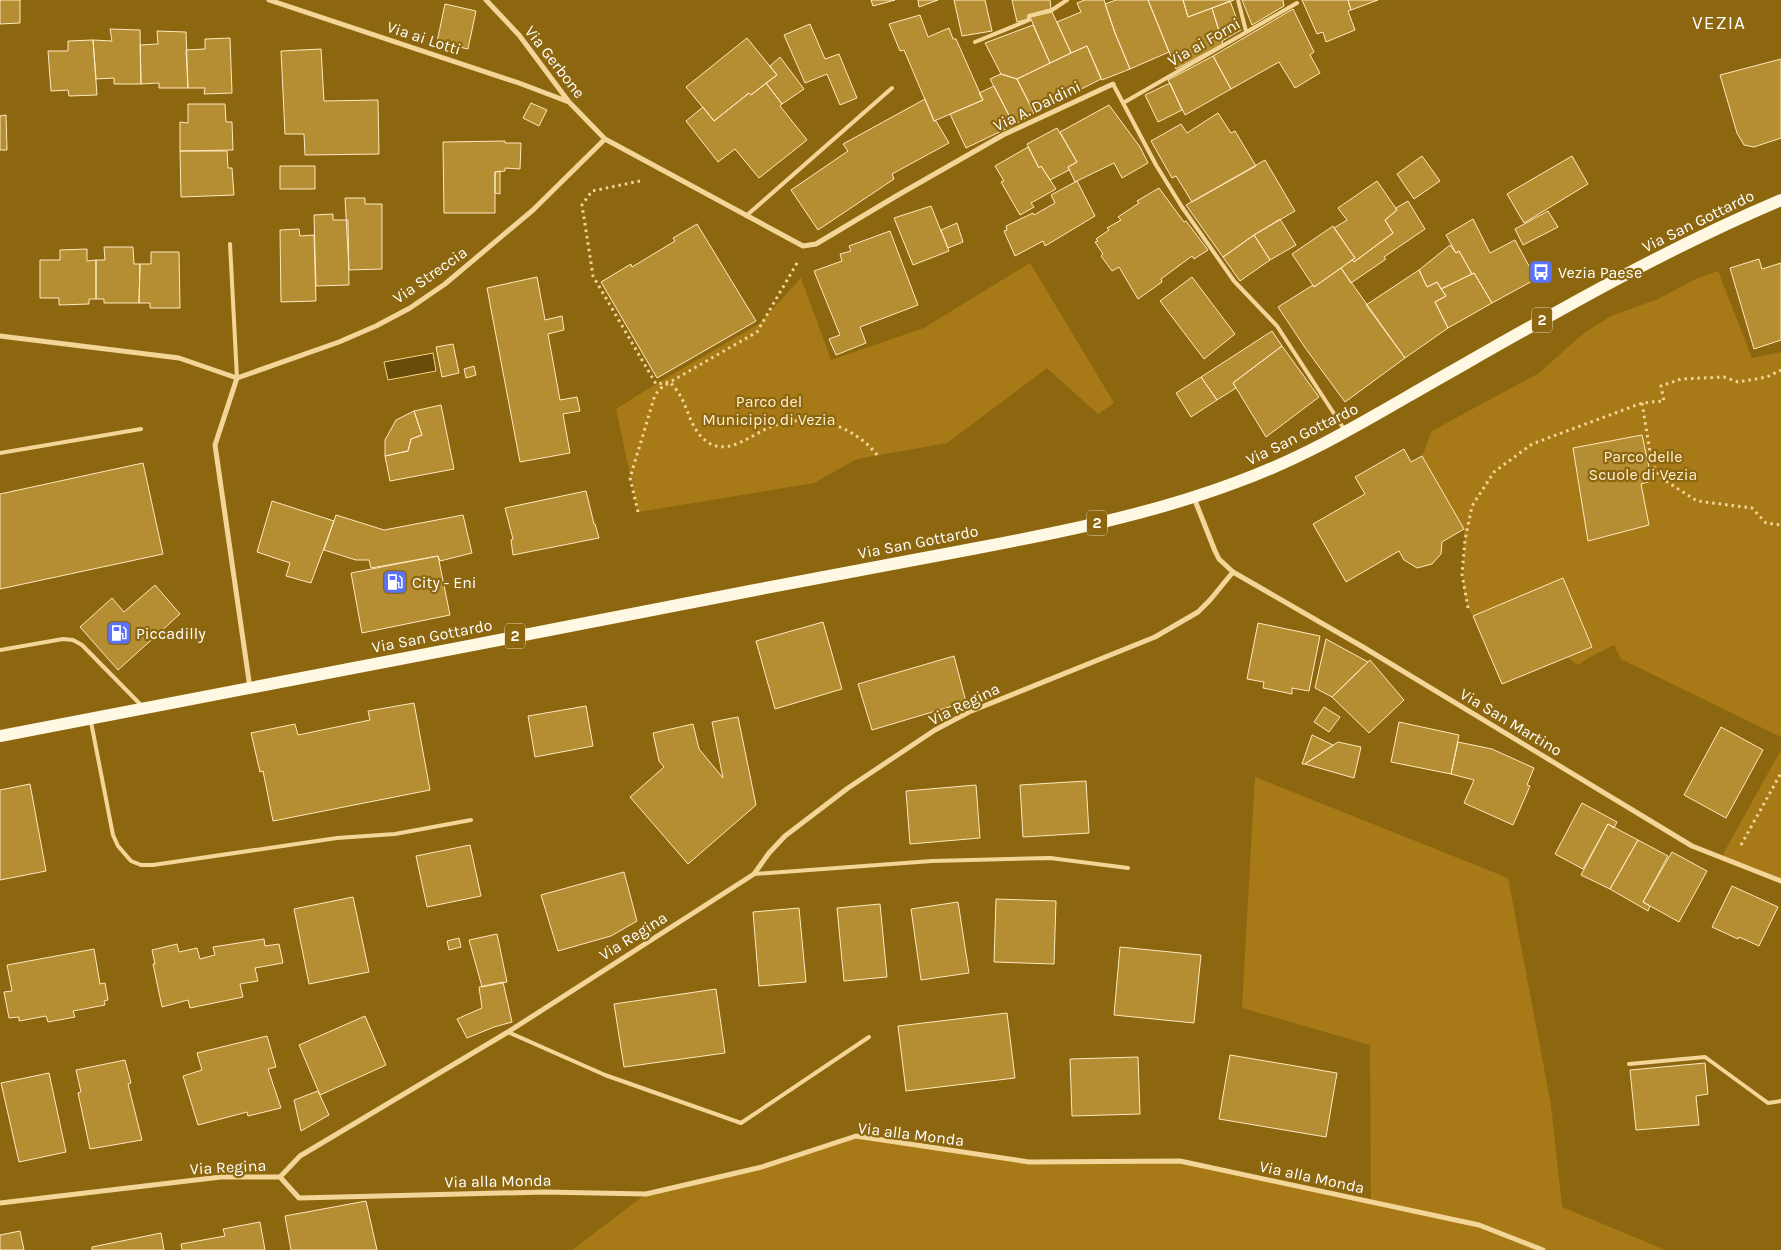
<svg xmlns="http://www.w3.org/2000/svg" width="1781" height="1250" viewBox="0 0 1781 1250" font-family="Karla,sans-serif">
	<style>
		.green { fill: #a87a17 }
		.water { fill: #694c09; stroke: #f7d288 }
		.building { fill: #b58d33; stroke: #fee9be }
		.lines { fill: none; stroke-linecap: round; stroke-linejoin: round }
		.path { stroke: #f3d597; stroke-width: 3; stroke-dasharray: 2.5 4; stroke-linecap: butt }
		.lane { stroke: #f3d597; stroke-width: 4 }
		.street { stroke: #f3d597; stroke-width: 5 }
		.primary { stroke: #fff8e3; stroke-width: 12 }
		.labels { text-anchor: middle; dominant-baseline: central; stroke-width: 4.5; stroke-linejoin: round; paint-order: stroke }
		.shield { fill: #8d670f; stroke: #ddd1b7; stroke-width: 1 }
		.shield-label { font-size: 15px; font-weight: bold; fill: #fff }
		.street-label { font-size: 16px; fill: #fff; stroke: #8d670f }
		.poi-label { font-size: 16px; fill: #fff; stroke: #8d670f; text-anchor: start }
		.park-label { font-size: 16px; fill: #fef0d2; stroke: #8d670f }
		.quarter-label { font-size: 19px; letter-spacing: 1px; fill: #fff; stroke: #8d670f }
	</style>
	<rect width="100%" height="100%" fill="#8d670f"/>
	<path class="green" d="M1030 263 1114 403 1098 414 1047 368 947 443 857 459 814 483 638 512 616 409 656 384 759 324 801 278 831 360 924 328Z
		M1718 271 1752 358 1781 352V737L1621 659 1614 645 1590 657 1578 665 1567 657 1592 646 1563 578 1473 616C1456 591 1467 557 1464 529L1422 456 1432 431 1539 373 1584 333 1611 316 1658 299 1698 278Z
		M1781 750V881L1721 858Z
		M1255 777 1508 878 1551 1105 1562 1207 1665 1250H572L646 1194 762 1167 856 1136 1029 1162 1180 1161 1371 1202 1370 1045 1242 1008Z"/>
	<path class="water" d="M433 353 436 371 388 380 384 362Z"/>
	<path class="building" d="M0 0H20V23L0 24Z
		M871 0H895L873 6Z
		M918 0H938L919 7Z
		M954 0H985L992 31 962 36Z
		M1012 0H1050L1051 9 1028 16V19L1017 22Z
		M1085 0H1104L1115 33 1130 69 1102 80 1087 46 1071 53 1057 22 1081 12 1077 3Z
		M1116 0H1148L1169 52 1130 69 1115 33 1105 4Z
		M1148 0H1183L1188 17 1212 8 1223 44 1176 69Z
		M1183 0H1234L1188 17Z
		M1242 0H1283L1284 6 1252 25Z
		M1302 0H1348L1351 10 1348 11 1355 30 1326 42 1323 32 1317 34Z
		M1348 0H1378L1351 10Z
		M1230 1 1241 30 1222 41 1212 8Z
		M445 4 476 11 468 49 437 42Z
		M1293 9 1314 52 1310 55 1320 73 1295 88 1279 62 1231 89 1213 56Z
		M1052 12 1071 53 1050 63 1030 17Z
		M920 15 928 37 949 28 953 39H956L983 100 934 121 904 50 900 51 889 24Z
		M810 24 825 59 839 54 857 98 840 105 827 74 805 83 784 35Z
		M1033 25 1050 63 1017 79 1001 74 985 43Z
		M110 29 140 30 141 84H114V78L96 79 93 40 112 41Z
		M157 31 186 32 188 88H159V83L141 84 140 45 158 44Z
		M230 38 232 93 204 94 205 88H188L186 50 205 49V39Z
		M747 38 777 75 751 95 749 93 714 121 686 87Z
		M93 40 97 95 69 96 68 90 51 91 48 51H68V41Z
		M1087 46 1101 79 1034 113 1017 79 1071 53Z
		M321 49 324 101 378 100 379 154 305 155 304 134H285L281 51Z
		M1213 56 1231 89 1185 115 1168 80Z
		M780 57 804 89 782 104 766 83 777 75 770 66Z
		M1781 59V138L1754 147 1744 145 1737 133 1720 75Z
		M1001 74 1017 79 1034 113 1014 125 990 79Z
		M766 83 782 104 780 106 807 140 759 178 735 149 718 162 686 121 703 107 714 121 749 93 751 95Z
		M1170 83 1182 110 1158 122 1145 95Z
		M994 86 1014 125 966 148 950 114 983 100 979 93Z
		M925 99 934 121H936L949 143 892 174 894 179 818 230 791 190 848 151 843 144Z
		M531 103 547 110 539 126 523 118Z
		M188 104H225L226 122H232L233 150 180 151V122L188 123Z
		M1109 105 1140 147 1148 163 1122 178 1114 163 1075 182 1068 167 1077 162 1060 132Z
		M1218 113 1231 133 1235 131 1256 166 1192 202 1176 176 1172 178 1151 141 1181 124 1187 133Z
		M6 115 7 150H0V116Z
		M1057 128 1077 162 1068 167 1069 170 1050 180 1041 166 1039 168 1027 144Z
		M505 141V143H521L520 169 505 168V171L495 172V213H444L443 142Z
		M1028 147 1039 168 1041 166 1056 189 1031 203 1034 207 1020 215 1001 182 1004 181 995 166Z
		M180 151H227L228 168H232L234 195 181 197Z
		M1422 156 1440 181 1414 199 1397 174Z
		M1572 156 1588 184 1524 223 1507 194Z
		M1265 160 1295 211 1254 235 1223 257 1186 205Z
		M280 166H315V189H280Z
		M500 171V194L495 193V172Z
		M1077 181 1095 216 1045 246 1043 241 1015 256 1004 231 1007 230 1006 226 1033 213 1034 215 1055 203 1051 195Z
		M1377 181 1397 210 1385 220 1393 233 1354 262 1352 260 1355 258 1334 228 1347 220 1338 208Z
		M1159 188 1184 222 1186 221 1208 250 1194 259 1192 256 1161 279 1162 282 1138 299 1119 267 1112 271 1101 256 1103 254 1095 242 1098 241 1096 239 1109 230 1107 228 1121 220 1118 217 1139 203 1137 201Z
		M345 198H365V204H382V269L349 270Z
		M1408 201 1425 229 1384 257 1386 259 1351 283 1341 268 1352 260 1354 262 1393 233 1385 220 1397 210 1396 208Z
		M931 206 949 251 913 265 894 218Z
		M1548 211 1558 227 1523 245 1515 229Z
		M333 214V220H348L349 285 316 286 314 215Z
		M1280 219 1296 245 1270 260 1254 235Z
		M1473 219 1490 253 1515 240 1536 279 1492 303 1474 273 1472 274 1459 251 1456 253 1446 235Z
		M957 223 963 242 948 248 941 230Z
		M697 224 756 321 657 378 601 282 631 264 632 267 675 241 673 238Z
		M1333 226 1355 258 1314 287 1292 254Z
		M299 229 300 236 314 235 316 301 281 302 280 230Z
		M890 231 918 305 860 327 866 343 836 355 829 339 840 335 814 271 842 261 840 254 851 251 849 246Z
		M1254 235 1270 260 1240 281 1223 257Z
		M1450 245 1456 253 1459 251 1472 274 1441 289 1437 282 1427 287 1419 270Z
		M104 247H133L134 264H140L139 303H104V299H96V260H105Z
		M87 249V261L96 260V299H89V304L59 305V298H40V260H60V250Z
		M151 252H179L180 308H150V303H139L140 264H151Z
		M1759 259 1762 269 1781 263V340L1754 349 1730 268Z
		M1341 268 1405 358 1345 402 1306 349 1278 307 1313 285 1314 287Z
		M1419 270 1427 287 1437 282 1446 296 1435 302 1448 328 1405 358 1366 305Z
		M1474 273 1492 303 1448 328 1435 302 1446 296 1441 289Z
		M537 277 545 320 562 316 564 330 548 334 560 400 577 397 580 411 563 414 570 453 520 462 487 288Z
		M1192 277 1235 334 1204 359 1160 301Z
		M1272 331 1282 346 1233 383 1236 388 1217 400 1201 377Z
		M453 344 459 373 442 377 436 347Z
		M1282 346 1319 397 1266 437 1233 383Z
		M474 366 476 375 466 378 464 369Z
		M1201 377 1217 400 1191 417 1176 393Z
		M441 405 454 469 390 481 385 456 408 451 411 439 422 435 414 411Z
		M414 411 422 435 411 439 408 451 385 456V440L396 420Z
		M1642 435 1652 481 1641 484 1649 525 1588 541 1573 448Z
		M1404 449 1411 462 1422 456 1464 529 1442 542 1441 554 1432 564 1417 568 1404 560 1399 551 1346 582 1313 524 1365 494 1355 477Z
		M143 463 163 554 0 589V494Z
		M586 491 594 524H595L599 538 513 555 511 540 513 539 505 508Z
		M272 501 334 521 311 583 286 576 290 563 257 552Z
		M336 515 384 530 463 515 472 553 440 561 438 556 371 568 369 560H356L324 550Z
		M438 556 450 615 362 633 351 573Z
		M1563 578 1592 647 1502 684 1473 616Z
		M155 585 180 614 118 670 80 627 112 598 124 612Z
		M823 622 842 689 775 709 756 641Z
		M1258 623 1320 636 1309 691 1292 688V694L1263 688 1264 682 1247 679Z
		M1326 639 1368 662 1332 697 1315 688Z
		M954 656 966 702 872 730 858 684Z
		M1370 660 1404 700 1369 733 1332 697Z
		M414 703 430 790 273 821 263 771 260 772 251 733 295 724 298 735 370 720 368 711Z
		M586 706 593 746 535 757 528 716Z
		M1324 707 1340 717 1329 732 1314 722Z
		M738 717 756 805 688 864 630 797 664 767 659 761 653 733 693 724 699 749 723 778 712 722Z
		M1399 722 1459 735 1451 774 1391 762Z
		M1721 727 1763 750 1726 818 1684 795Z
		M1312 735 1333 745 1305 764H1302Z
		M1338 742 1361 747 1354 778 1305 764Z
		M1458 742 1492 749 1534 768 1527 785 1530 786 1513 825 1464 803 1474 780 1451 774Z
		M1086 781 1089 833 1023 837 1020 785Z
		M30 784 46 871 0 880V790Z
		M976 785 980 838 910 844 906 791Z
		M1582 803 1617 822 1614 828 1608 824 1583 869 1555 854Z
		M1608 824 1638 840 1610 889 1581 875Z
		M1638 840 1668 856 1643 902 1650 906 1648 911 1610 889Z
		M470 845 481 896 427 907 416 856Z
		M1672 852 1707 871 1679 922 1643 902Z
		M624 872 637 921 611 936 558 951 541 895Z
		M1732 886 1778 907 1759 946 1739 937 1738 939 1712 927Z
		M353 897 369 972 309 984 294 909Z
		M996 899 1056 901 1054 964 994 962Z
		M958 902 969 973 921 980 911 909Z
		M880 904 887 977 844 981 837 908Z
		M799 908 806 982 759 986 753 912Z
		M497 934 507 982 482 987 469 940Z
		M459 938 461 947 449 950 447 941Z
		M264 939 265 946 279 944 283 963 255 968 258 981 240 984 243 997 190 1008 188 1000 162 1007 153 964H155L152 950 177 944 179 952 197 948 200 959 215 955 213 947Z
		M1120 947 1201 955 1194 1023 1114 1015Z
		M94 949 100 984 105 983 108 1000 104 1001 105 1005 73 1011 75 1017 48 1022 46 1016 19 1021V1017L9 1018 4 992 12 991 7 965Z
		M503 982 512 1022 494 1027 467 1038 457 1019 482 1008 479 987Z
		M716 989 725 1053 624 1067 614 1004Z
		M1007 1013 1015 1078 906 1091 898 1026Z
		M365 1016 386 1065 320 1095 299 1045Z
		M267 1036 276 1067 268 1069 281 1108 248 1116 247 1112 198 1125 183 1076 202 1070 197 1053Z
		M1230 1055 1337 1073 1326 1137 1219 1119Z
		M1138 1057 1140 1114 1072 1116 1070 1059Z
		M125 1060 131 1083 128 1084 142 1140 90 1149 78 1093 81 1092 76 1070Z
		M1705 1063 1708 1094 1696 1096 1699 1125 1636 1130 1630 1070Z
		M49 1073 66 1152 19 1162 1 1083Z
		M318 1091 329 1115 301 1131 294 1100Z
		M366 1201 377 1250H291L285 1216Z
		M260 1222 265 1250H182L181 1244 225 1236 223 1229Z
		M20 1231 24 1250H0V1235Z
		M161 1233 164 1250H92V1247Z"/>
	<g class="lines">
		<path class="path" d="M640 181 592 191 582 205 593 276 656 384 670 382
			M797 263 757 332 670 382C675 388 680 394 683 401 690 416 693 433 709 443 728 455 750 436 768 428 808 411 852 423 878 456
			M1642 403 1652 464 1661 478 1697 501 1752 508 1766 523 1781 525
			M638 512 630 478 655 395 661 388 670 382
			M1468 608 1462 574 1465 540 1472 506 1494 472 1532 444 1642 403 1664 401 1661 386 1681 379 1724 377 1738 382 1767 377 1781 370
			M1741 845 1781 773"/>
		<path class="lane" d="M1238 0 1246 31
			M975 42 1029 20V16L1052 10 1067 0
			M1113 84 1156 165 1182 207 1234 281 1277 326 1344 429
			M1123 103 1297 3
			M746 216 892 88
			M230 244 237 378
			M0 453 141 429
			M0 650 63 639 73 640 82 645 142 706
			M91 722 113 835 118 846 131 861 141 865H153L337 838 395 834 471 820
			M754 874 932 861 1050 858 1128 868
			M508 1032 605 1075 741 1123 869 1037
			M1629 1064 1705 1057 1768 1103 1781 1101"/>
		<path class="street" d="M269 0 519 83 569 102
			M486 0 519 35 569 102 605 139 803 246 816 244 898 195 1003 135 1113 84
			M0 336 179 358 237 378
			M1194 498 1215 551 1219 559 1233 572 1363 647 1692 846 1781 881
			M250 688 215 445 237 378 339 342 376 326 410 308 445 284 533 210 605 139
			M280 1177 299 1198 544 1192 646 1194 762 1167 856 1136 1029 1162 1180 1161 1479 1225 1543 1250
			M0 1203 221 1177H280L300 1156 508 1032 754 874 769 853 785 836 848 788 935 730 969 712 1155 637 1198 612 1210 600 1233 572"/>
		<path class="primary" d="M0 736C250 690 500 639 750 591 824 577 898 563 972 549 1062 532 1152 514 1237 482 1312 455 1378 413 1447 374 1556 312 1665 249 1781 200"/>
	</g>
	<defs>
		<symbol id="bus-square" viewBox="-11 -11 22 22"><rect x="-9" y="-9" width="18" height="18" rx="4" fill="#5973ff" stroke="#8d670f"/><path d="M-5-6H5V4H4V6H2V4H-2V6H-4V4H-5ZM-3.5-4V0h7V-4ZM-3.5 1.2v1.5H-2V1.2ZM2 1.2v1.5H3.5V1.2Z" fill="#fff"/></symbol>
		<symbol id="fuel-square" viewBox="-11 -11 22 22"><rect x="-9" y="-9" width="18" height="18" rx="4" fill="#5973ff" stroke="#8d670f"/><path d="M-5.5-6h7V0h2V4h1.3V-2.5L3-4.5l.8-.8L6-3V5H2.5V1h-1V6h-7ZM-4.2-4.7v3.2H.2V-4.7Z" fill="#fff"/></symbol>
	</defs>
	<g fill-rule="evenodd">
		<use href="#bus-square" x="1527" y="258" width="28" height="28"/>
		<use href="#fuel-square" x="381" y="568" width="28" height="28"/>
		<use href="#fuel-square" x="105" y="619" width="28" height="28"/>
	</g>
	<g class="labels">
		<g class="shield">
			<rect x="1532" y="307.5" width="20" height="25" rx="4"/>
			<rect x="1087" y="510.5" width="20" height="25" rx="4"/>
			<rect x="505" y="623.5" width="20" height="25" rx="4"/>
		</g>
		<g class="shield-label">
			<text x="1542" y="320">2</text>
			<text x="1097" y="523">2</text>
			<text x="515" y="636">2</text>
		</g>
		<g class="street-label">
			<text transform="translate(424 38) rotate(18)">Via ai Lotti</text>
			<text transform="translate(1204 42) rotate(-30)">Via ai Forni</text>
			<text transform="translate(555 62) rotate(52)">Via Gerbone</text>
			<text transform="translate(1037 106) rotate(-26)">Via A. Daldini</text>
			<text transform="translate(1698 221) rotate(-26)">Via San Gottardo</text>
			<text transform="translate(430 275) rotate(-35)">Via Streccia</text>
			<text transform="translate(1302 434) rotate(-26)">Via San Gottardo</text>
			<text transform="translate(918 542) rotate(-11)">Via San Gottardo</text>
			<text transform="translate(432 636) rotate(-11)">Via San Gottardo</text>
			<text transform="translate(964 704) rotate(-26)">Via Regina</text>
			<text transform="translate(1511 722) rotate(31)">Via San Martino</text>
			<text transform="translate(633 936) rotate(-32)">Via Regina</text>
			<text transform="translate(911 1134) rotate(7)">Via alla Monda</text>
			<text transform="translate(228 1167) rotate(-3)">Via Regina</text>
			<text transform="translate(1312 1177) rotate(12)">Via alla Monda</text>
			<text transform="translate(498 1181) rotate(-1)">Via alla Monda</text>
		</g>
		<g class="poi-label">
			<text x="1558" y="272">Vezia Paese</text>
			<text x="412" y="582">City - Eni</text>
			<text x="136" y="633">Piccadilly</text>
		</g>
		<g class="park-label">
			<text x="769" y="401">Parco del<tspan x="769" dy="18">Municipio di Vezia</tspan></text>
			<text x="1643" y="456">Parco delle<tspan x="1643" dy="18">Scuole di Vezia</tspan></text>
		</g>
		<g class="quarter-label">
			<text x="1719" y="23">VEZIA</text>
		</g>
	</g>
</svg>
